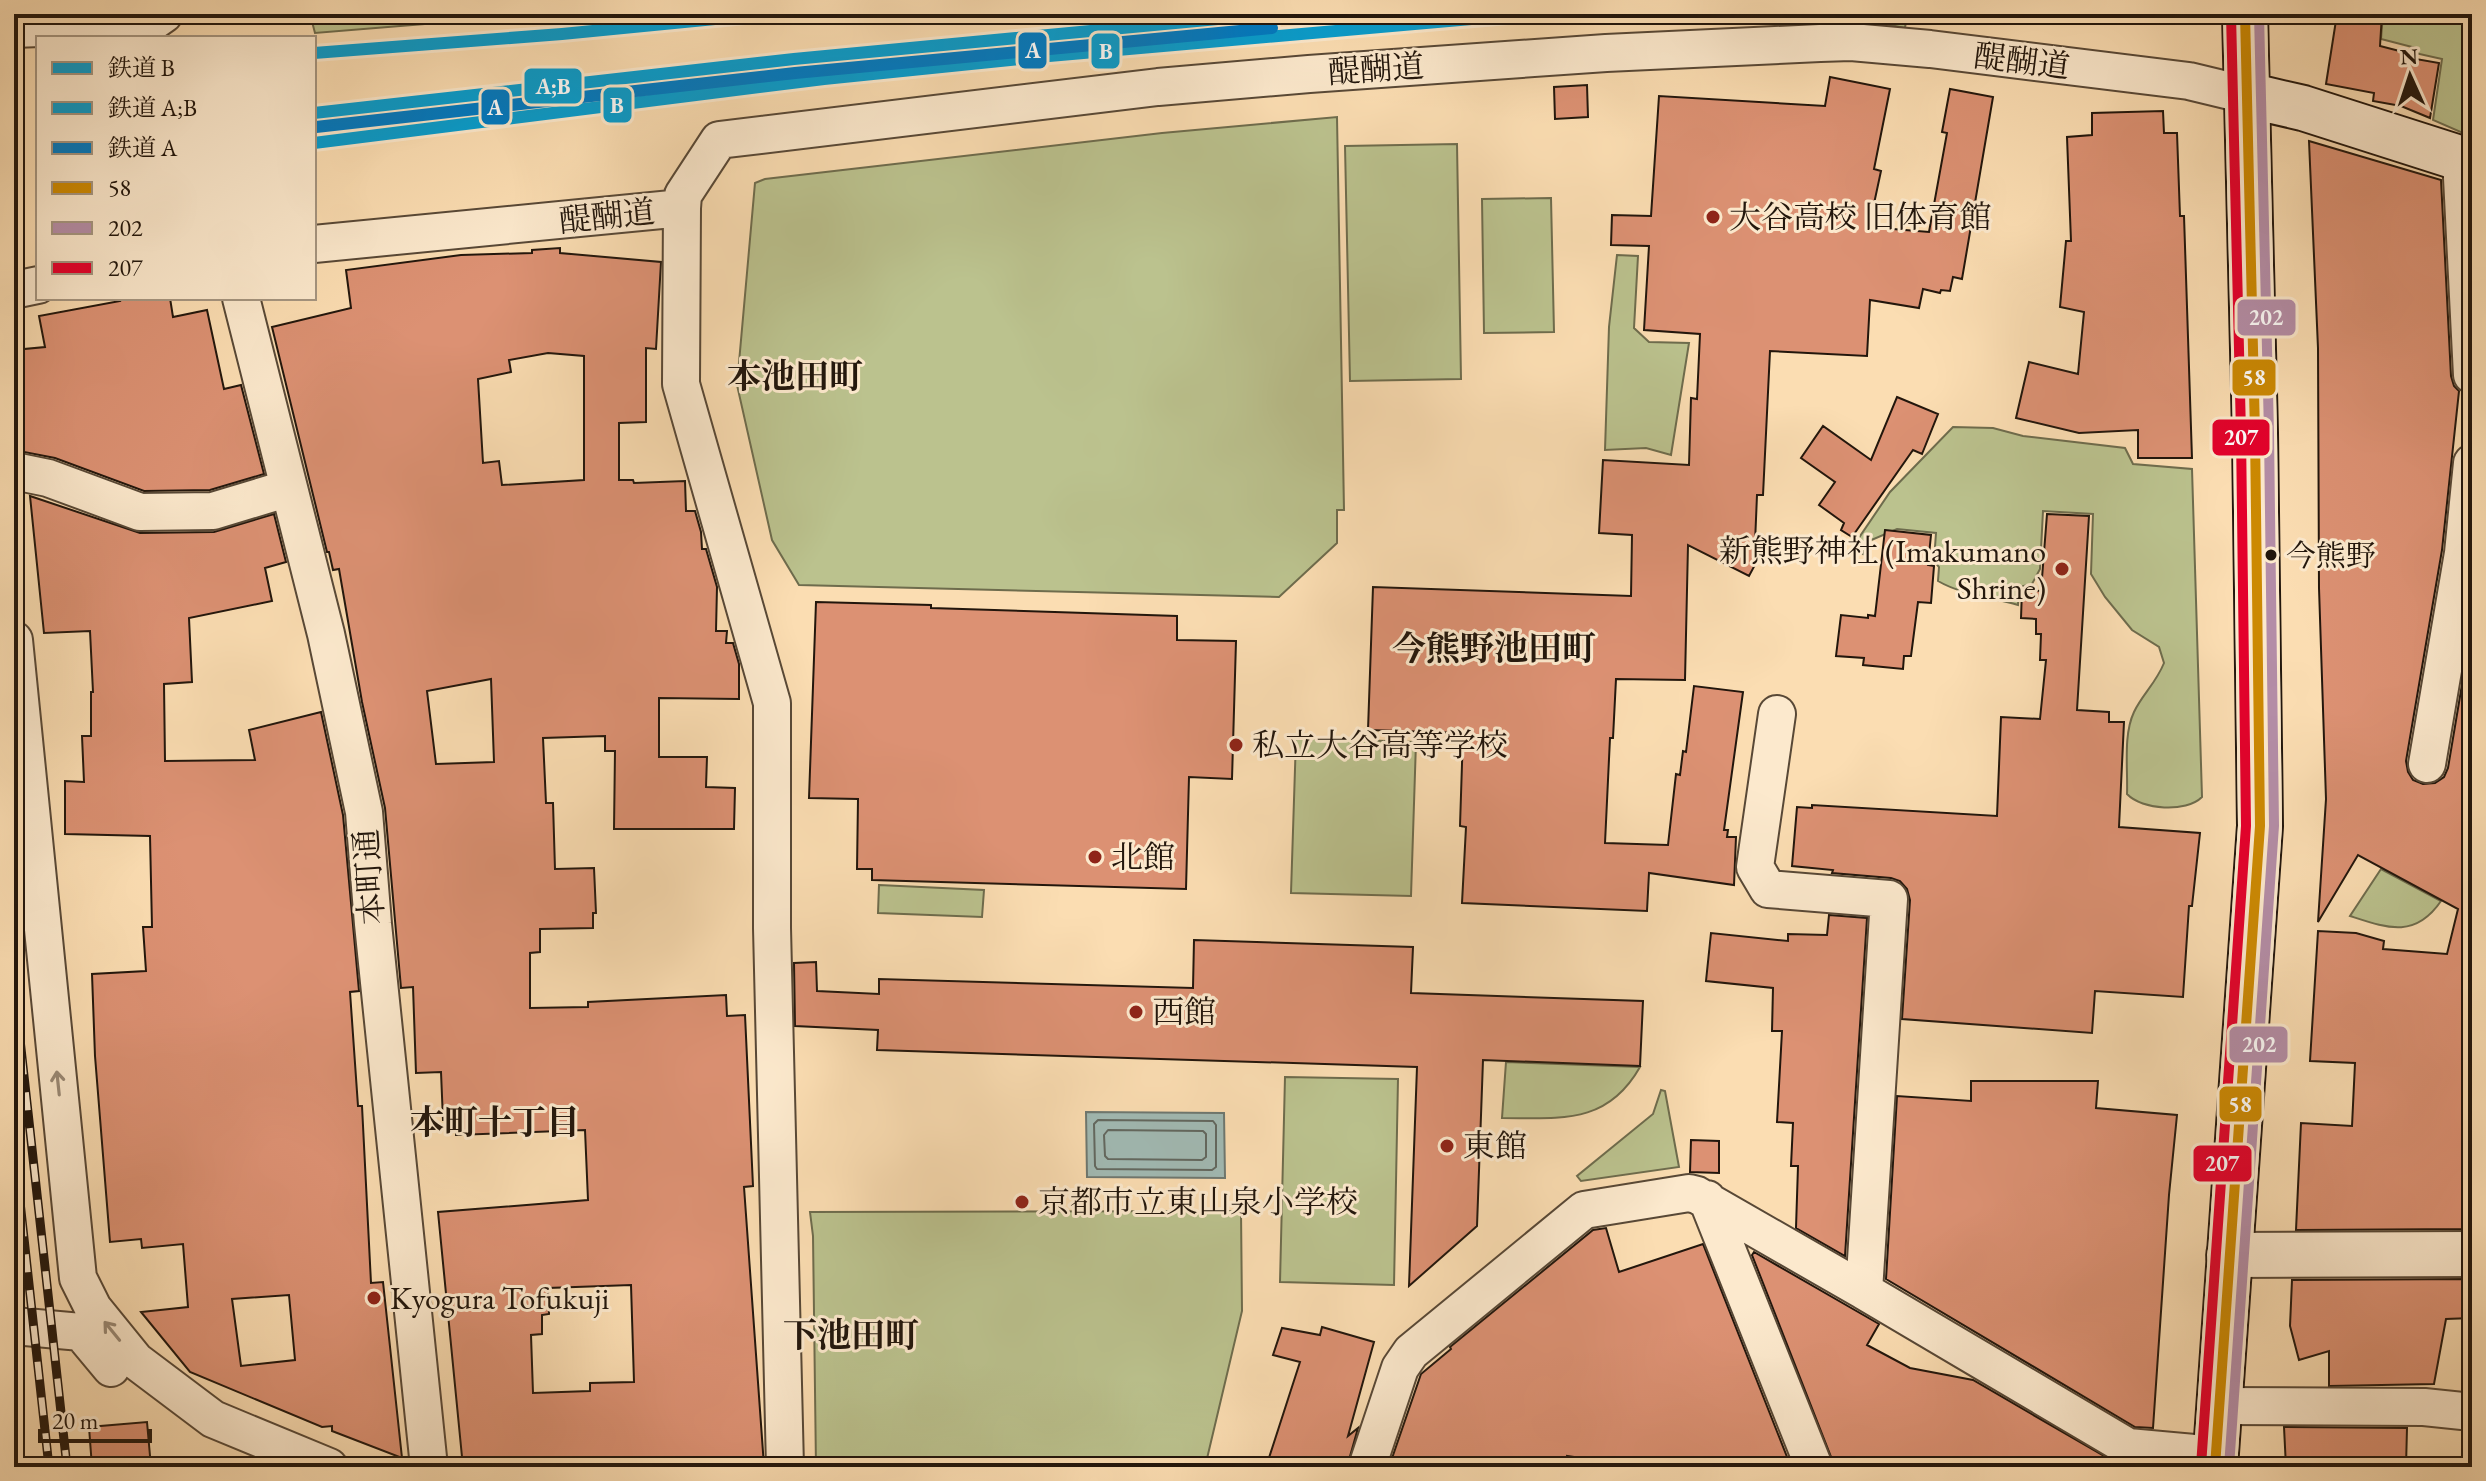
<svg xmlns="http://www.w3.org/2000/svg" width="2486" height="1481" viewBox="0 0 2486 1481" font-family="'EB Garamond','Noto Serif JP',serif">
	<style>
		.green { fill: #bbc28e; stroke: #6e6c4d; stroke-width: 2 }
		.water { fill: #a1bab4; stroke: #6e7871; stroke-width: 2 }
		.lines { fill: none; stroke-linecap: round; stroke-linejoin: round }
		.shore { stroke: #626860; stroke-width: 2 }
		.building { fill: #dc9173; stroke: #22160c; stroke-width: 2; fill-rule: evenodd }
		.minor-casing { stroke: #584836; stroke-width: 40 }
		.tertiary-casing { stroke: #584836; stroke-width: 48 }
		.secondary-casing { stroke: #22160c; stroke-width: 48 }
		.minor { stroke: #fce9cd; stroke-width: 36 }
		.tertiary { stroke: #fce9cd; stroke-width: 44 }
		.secondary { stroke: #fce9cd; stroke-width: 44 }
		.rail-casing { stroke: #22160c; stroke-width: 9 }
		.rail { stroke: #fce9cd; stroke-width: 6; stroke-dasharray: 18; stroke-linecap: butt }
		.bus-1-casing { stroke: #fce9cd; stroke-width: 16 }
		.bus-2-casing { stroke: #fce9cd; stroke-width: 16 }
		.bus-3-casing { stroke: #fce9cd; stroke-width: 16 }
		.bus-1 { stroke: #cc8902; stroke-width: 10 }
		.bus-2 { stroke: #b48da7; stroke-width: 10 }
		.bus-3 { stroke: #e4002b; stroke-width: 10 }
		.rail-1-casing { stroke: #fce9cd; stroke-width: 18 }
		.rail-2-casing { stroke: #fce9cd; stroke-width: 18 }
		.rail-3-casing { stroke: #fce9cd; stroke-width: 18 }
		.rail-1 { stroke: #079dce; stroke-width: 12 }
		.rail-2 { stroke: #079dce; stroke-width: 12 }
		.rail-3 { stroke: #007ac2; stroke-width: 12 }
		.oneway { stroke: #9a8a76 }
		.poi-dot { fill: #8f2418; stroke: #fce9cd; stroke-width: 3 }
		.bus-dot { fill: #22160c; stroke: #fce9cd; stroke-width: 3 }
		.labels { text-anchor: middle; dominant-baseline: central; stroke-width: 6; stroke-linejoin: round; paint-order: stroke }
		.bus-label { font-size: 30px; fill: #22160c; stroke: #fce9cd; text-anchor: start }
		.street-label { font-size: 32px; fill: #22160c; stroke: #fce9cd }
		.poi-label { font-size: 32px; fill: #22160c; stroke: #fce9cd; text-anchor: start }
		.neighbourhood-label { font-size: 34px; font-weight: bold; fill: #22160c; stroke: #fce9cd }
		.line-badge { stroke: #fce9cd; stroke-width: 3 }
		.badge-label { font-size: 22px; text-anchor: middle; font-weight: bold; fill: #fff }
	</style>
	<rect width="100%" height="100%" fill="#fbddb2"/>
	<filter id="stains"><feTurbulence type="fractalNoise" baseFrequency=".0025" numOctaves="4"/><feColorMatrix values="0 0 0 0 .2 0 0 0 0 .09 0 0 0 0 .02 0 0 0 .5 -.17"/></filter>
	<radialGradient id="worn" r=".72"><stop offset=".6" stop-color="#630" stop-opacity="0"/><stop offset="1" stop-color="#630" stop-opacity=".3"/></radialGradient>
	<path class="green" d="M310 14H387L388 20 462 15 461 21 315 33Z
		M1833 14H1907L1905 28 1885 24V27L1848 20 1847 23 1831 21Z
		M2383 14H2472V137L2433 120 2442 59 2415 53 2416 48 2381 39Z
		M1337 117 1344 510H1337V543L1279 597 799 585 772 540 737 385 755 183 765 179 1162 133Z
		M1457 144 1461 379 1350 381 1345 146Z
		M1551 198 1554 332 1484 333 1482 199Z
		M1617 255 1638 256 1634 328 1649 342 1689 343 1671 455 1646 448 1605 450 1609 327Z
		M1953 427 1993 428 2023 436 2125 448 2133 464 2192 469 2202 797C2186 813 2142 810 2127 794 2128 769 2123 735 2134 712 2142 695 2156 683 2164 663L2159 647 2132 630 2105 597 2091 574 2093 514 2043 511 2040 569 2032 584 2019 587 2018 605C1992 597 1962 595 1938 581L1939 567 1934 561 1936 533 1897 529 1869 541 1863 554 1852 548 1890 492Z
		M1296 738 1416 742 1411 896 1291 893Z
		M2381 869 2441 901C2415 939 2387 928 2350 916Z
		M879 885 984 890 982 917 878 913Z
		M1506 1062 1640 1067C1607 1125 1561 1118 1502 1118Z
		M1285 1077 1398 1079 1394 1285 1280 1282Z
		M1661 1090 1665 1091 1679 1167 1581 1181 1577 1176 1653 1114Z
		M1241 1211 1242 1311 1205 1467H816L813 1236 810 1212Z"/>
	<path class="water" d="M1086 1112 1224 1113 1225 1178 1087 1177Z"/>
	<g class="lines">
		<path class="shore" d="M1098 1120 1213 1121 1216 1125V1167L1212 1170 1097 1169 1095 1166 1094 1124Z
			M1108 1130 1203 1131 1206 1134V1157L1202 1160 1108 1159 1105 1156 1104 1135Z"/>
	</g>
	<path class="building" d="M2337 14H2382L2380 46 2411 54 2410 58 2439 63 2430 118 2401 106 2373 101 2374 93 2326 84Z
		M1830 77 1890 89 1874 169 1881 171 1869 227 1929 232 1947 133 1942 132 1950 89 1993 97 1962 279 1953 277 1950 291 1941 290 1940 293 1923 289 1919 308 1870 300 1867 356 1770 351 1763 495H1757L1755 543 1764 548 1749 576 1688 545 1685 680 1616 679 1613 738H1610L1605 843 1668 845 1676 774 1680 775 1683 751 1686 752 1694 686 1743 692 1724 830H1728L1727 837H1736L1734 885 1649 873 1647 911 1462 903 1466 827 1460 826 1463 733 1368 730 1373 587 1631 596 1632 535 1599 533 1603 460 1689 465 1691 398 1697 399 1700 334 1644 330 1649 246 1611 245 1612 215 1651 216 1659 96 1825 106Z
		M1587 85 1588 117 1555 119 1554 87Z
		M2163 111 2164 133H2177L2180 216H2184L2192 458H2138V430L2079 433 2016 418 2029 362 2078 374 2084 312 2060 307 2066 241H2071L2067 137 2092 135V113Z
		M2309 141 2441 180 2451 376 2454 386 2459 391 2442 550 2406 761 2408 772 2413 780 2423 784 2435 783 2444 777 2448 768 2472 625V770L2465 781 2472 784V1229L2296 1230 2301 1123 2352 1126 2355 1063 2310 1061 2318 931 2356 933 2384 941 2383 949 2447 954 2458 909 2358 855 2318 922 2326 799 2319 588 2318 348Z
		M560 248V253L661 262 656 349 646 348V422L619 423V480H633L634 483 685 481 686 511H695L701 532 702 549H706L717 587 716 631H727L726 643H733L739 664V699L659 698V757H707L706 787 735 788 734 829H614L615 751H605V736L543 738 546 803H553L555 869 594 868 596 913H593V928L540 929V952L530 953V1008L588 1007V1002L726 995 727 1016 745 1015 753 1186 744 1187 764 1466 463 1467 438 1212 588 1200 585 1130 456 1135V1119L443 1120 441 1072 416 1073 413 987 401 988 385 808 362 702 339 569 333 570 329 552H327L272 327 351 308 346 270 461 255 532 253V250ZM548 353 584 356V480L502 485 499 461 483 463 478 379 511 372 509 360ZM491 679 494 762 436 764 427 691ZM631 1285 634 1382 590 1383V1391L533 1393 531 1335 542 1334V1315L549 1314 548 1288Z
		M119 298H170L173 317 207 310 224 389 241 385 264 474 210 490 144 491 55 458 24 452 14 350 45 347 39 316 120 301Z
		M1897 397 1938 414 1922 454 1913 450 1852 537 1841 530 1844 523 1819 505 1835 482 1801 458 1823 426 1871 460Z
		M30 496 140 533 214 532 274 514 286 562 265 568 272 601 189 618 192 682 164 684 165 761 255 760 249 730 321 712 343 815 359 991 350 992 358 1106H362L371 1283 383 1282 402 1458 332 1431V1426L322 1427 190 1372 141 1312 188 1307 183 1244 142 1248 141 1239 110 1242 95 1056 92 974 146 971 143 927H152L150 836 65 834V781L84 782 82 736H91V692H93L90 631 44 633ZM289 1295 295 1360 241 1366 232 1299Z
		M2047 514 2089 516 2077 710 2109 712V722H2124L2119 827 2200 833 2192 906H2189L2183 997 2095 991 2092 1033 1902 1019 1910 900 1907 889 1900 881 1891 878 1832 873 1833 870 1792 866 1797 807 1812 808V805L1997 816 2001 717 2040 719 2046 660H2040L2041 634H2036V619L2021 618 2022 590 2041 591Z
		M1885 530 1931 535 1928 565 1934 566 1931 603 1918 602 1911 656H1904L1903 669 1863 665 1864 658 1836 656 1841 615 1868 618V615L1875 616Z
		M816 602 931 605V608L1177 616V640L1236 641 1232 779 1189 777 1186 889 872 880V869H857L858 799 809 798Z
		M1829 915 1867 918 1845 1256 1796 1228 1798 1166H1791L1793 1123 1777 1122 1782 1031H1772L1773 988 1706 981 1711 933 1788 941V934L1827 935Z
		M1194 940 1413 947 1411 993 1643 1001 1640 1066 1483 1060 1477 1226 1409 1286 1417 1067 877 1050 878 1030 795 1026 794 963 816 962 817 991 879 994V979L1193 988Z
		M1971 1081H2098L2096 1108 2177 1115 2169 1195 2153 1428 2135 1427 1886 1279 1897 1096 1971 1101Z
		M1691 1140 1719 1141V1173L1690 1172Z
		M1606 1228 1619 1272 1703 1244 1791 1467H1639L1567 1456 1565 1466 1529 1459 1528 1467H1389L1421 1374 1451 1349 1450 1347 1593 1230Z
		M1754 1252 1879 1324 1867 1345 1910 1368 1973 1380 2123 1467H1835L1752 1255Z
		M2472 1279V1318L2446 1319 2434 1384 2329 1386V1351L2299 1360 2290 1326 2292 1280Z
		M1322 1327 1374 1342 1348 1436 1358 1428 1347 1467H1266L1300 1362 1273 1355 1282 1328 1320 1335Z
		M147 1422 151 1467H92L89 1427Z
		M2284 1427 2407 1428 2406 1467H2286Z"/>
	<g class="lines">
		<defs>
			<path id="minor" d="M14 29 144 24 154 21 164 14
				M2461 158 2472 375
				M682 208 681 384 772 703V928L785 1467
				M314 244 682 208 683 195 719 140 1158 87 1309 74 1606 53 1820 43 1851 42 1930 49 2189 81 2247 95
				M14 290 38 285
				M241 298 326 634 364 812 373 924 429 1467
				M14 471 48 478 140 512 213 511 289 488
				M14 640 78 1278 93 1308 136 1361 213 1419 329 1467
				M1777 714 1755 867 1768 889 1889 899 1864 1291 2128 1447 2216 1455
				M2427 764 2463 553 2472 463
				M1707 1199 1814 1467
				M14 1326 81 1332 111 1368
				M2219 1406 2424 1407 2472 1412
				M1367 1467 1400 1368 1411 1352 1584 1210 1689 1193 1697 1195 1864 1291"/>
			<path id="tertiary" d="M2229 1255 2472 1254"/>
			<path id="secondary" d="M2247 95 2303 108 2472 162
				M2215 1467 2260 826 2255 433 2245 14"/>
		</defs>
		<use href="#minor" class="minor-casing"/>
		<use href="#tertiary" class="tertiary-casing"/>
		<use href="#secondary" class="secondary-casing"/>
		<use href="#minor" class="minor"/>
		<use href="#tertiary" class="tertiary"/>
		<use href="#secondary" class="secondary"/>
		<defs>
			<path id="rail" d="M14 985 67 1467
				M14 1147 49 1467"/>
		</defs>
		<use href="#rail" class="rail-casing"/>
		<use href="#rail" class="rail"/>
		<defs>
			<path id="bus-1" d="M2215 1467 2260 826 2255 433 2245 14"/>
			<path id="bus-2" d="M2229 1467 2274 826 2269 433 2259 14"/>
			<path id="bus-3" d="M2201 1466 2246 826 2241 433 2231 14"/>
		</defs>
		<use href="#bus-1" class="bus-1-casing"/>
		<use href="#bus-2" class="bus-2-casing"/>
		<use href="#bus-3" class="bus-3-casing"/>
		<use href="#bus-1" class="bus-1"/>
		<use href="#bus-2" class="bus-2"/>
		<use href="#bus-3" class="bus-3"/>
		<defs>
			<path id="rail-1" d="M314 53 562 34 766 14
				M314 143 824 79 1049 56 1530 14"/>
			<path id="rail-2" d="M314 113 794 59 1271 14"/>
			<path id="rail-3" d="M316 127 795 73 1272 28"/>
		</defs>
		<use href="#rail-1" class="rail-1-casing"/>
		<use href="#rail-2" class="rail-2-casing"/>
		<use href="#rail-3" class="rail-3-casing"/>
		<use href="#rail-1" class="rail-1"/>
		<use href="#rail-2" class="rail-2"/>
		<use href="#rail-3" class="rail-3"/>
	</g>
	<defs><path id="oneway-shaft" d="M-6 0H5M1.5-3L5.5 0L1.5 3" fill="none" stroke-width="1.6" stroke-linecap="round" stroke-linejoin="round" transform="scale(2)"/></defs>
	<g class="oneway">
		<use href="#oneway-shaft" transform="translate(58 1083) rotate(-96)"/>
		<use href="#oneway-shaft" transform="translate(112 1331) rotate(-129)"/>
	</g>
	<g class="poi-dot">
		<circle cx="1713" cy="217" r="8"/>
		<circle cx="2062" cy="569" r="8"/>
		<circle cx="1236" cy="745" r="8"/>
		<circle cx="1095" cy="857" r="8"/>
		<circle cx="1136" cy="1012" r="8"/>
		<circle cx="1447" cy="1146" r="8"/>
		<circle cx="1022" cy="1202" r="8"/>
		<circle cx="374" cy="1298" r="8"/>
	</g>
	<circle class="bus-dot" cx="2271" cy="555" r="7"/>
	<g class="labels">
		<g class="bus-label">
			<text x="2286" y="555">今熊野</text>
		</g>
		<g class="street-label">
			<text transform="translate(2022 61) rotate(7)">醍醐道</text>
			<text transform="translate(1376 69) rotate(-4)">醍醐道</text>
			<text transform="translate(607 216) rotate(-6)">醍醐道</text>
			<text transform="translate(369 877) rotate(-94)">本町通</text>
		</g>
		<g class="poi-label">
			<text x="1729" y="217">大谷高校 旧体育館</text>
			<text x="2046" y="551" text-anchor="end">新熊野神社 (Imakumano<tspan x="2046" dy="37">Shrine)</tspan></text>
			<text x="1252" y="745">私立大谷高等学校</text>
			<text x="1111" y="857">北館</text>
			<text x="1152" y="1012">西館</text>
			<text x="1463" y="1146">東館</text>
			<text x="1038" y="1202">京都市立東山泉小学校</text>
			<text x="390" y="1298">Kyogura Tofukuji</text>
		</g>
		<g class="neighbourhood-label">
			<text x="795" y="376">本池田町</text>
			<text x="1494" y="648">今熊野池田町</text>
			<text x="495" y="1122">本町十丁目</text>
			<text x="851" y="1335">下池田町</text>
		</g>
	</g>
	<g class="line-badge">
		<rect x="1017" y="31" width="31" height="39" rx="8" fill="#007ac2"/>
		<rect x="1090" y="32" width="31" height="38" rx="8" fill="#079dce"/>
		<rect x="523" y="67" width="60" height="38" rx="8" fill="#079dce"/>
		<rect x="602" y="86" width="31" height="38" rx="8" fill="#079dce"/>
		<rect x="480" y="88" width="31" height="38" rx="8" fill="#007ac2"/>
		<rect x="2236" y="298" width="61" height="39" rx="8" fill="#b48da7"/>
		<rect x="2231" y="358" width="46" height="39" rx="8" fill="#cc8902"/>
		<rect x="2211" y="418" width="60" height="39" rx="8" fill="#e4002b"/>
		<rect x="2228" y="1025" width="61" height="39" rx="8" fill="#b48da7"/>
		<rect x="2218" y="1085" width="45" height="38" rx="8" fill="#cc8902"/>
		<rect x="2192" y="1144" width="61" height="39" rx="8" fill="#e4002b"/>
	</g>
	<g class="badge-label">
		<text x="1033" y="58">A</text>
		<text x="1106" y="59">B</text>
		<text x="553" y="94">A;B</text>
		<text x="617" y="113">B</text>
		<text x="495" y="115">A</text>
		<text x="2266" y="325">202</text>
		<text x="2254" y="385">58</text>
		<text x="2241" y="445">207</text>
		<text x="2259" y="1052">202</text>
		<text x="2240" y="1112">58</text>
		<text x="2222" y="1171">207</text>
	</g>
	<rect width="2486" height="1481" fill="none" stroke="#fbddb2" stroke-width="48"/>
	<rect x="16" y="16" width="2454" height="1449" fill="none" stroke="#22160c" stroke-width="4"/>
	<rect x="24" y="24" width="2438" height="1433" fill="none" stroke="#22160c" stroke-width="2"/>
	<rect x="36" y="36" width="280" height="264" fill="#fce9cd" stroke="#a59580" stroke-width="2"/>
	<rect x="52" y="62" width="40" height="12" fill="#079dce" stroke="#a59580" stroke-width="2"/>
	<text x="108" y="76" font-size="24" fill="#22160c">鉄道 B</text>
	<rect x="52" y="102" width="40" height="12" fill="#079dce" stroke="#a59580" stroke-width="2"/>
	<text x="108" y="116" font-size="24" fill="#22160c">鉄道 A;B</text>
	<rect x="52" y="142" width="40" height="12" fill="#007ac2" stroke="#a59580" stroke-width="2"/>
	<text x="108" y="156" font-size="24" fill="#22160c">鉄道 A</text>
	<rect x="52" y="182" width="40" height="12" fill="#cc8902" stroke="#a59580" stroke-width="2"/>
	<text x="108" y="196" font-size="24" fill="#22160c">58</text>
	<rect x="52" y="222" width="40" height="12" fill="#b48da7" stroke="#a59580" stroke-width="2"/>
	<text x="108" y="236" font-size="24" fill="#22160c">202</text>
	<rect x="52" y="262" width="40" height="12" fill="#e4002b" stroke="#a59580" stroke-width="2"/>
	<text x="108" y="276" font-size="24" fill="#22160c">207</text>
	<g transform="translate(2410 76) rotate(357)" stroke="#fce9cd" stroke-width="6" paint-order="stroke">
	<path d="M0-6L14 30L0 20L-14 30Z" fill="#22160c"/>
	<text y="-12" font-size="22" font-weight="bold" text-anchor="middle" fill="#22160c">N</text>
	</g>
	<path d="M40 1429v12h110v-12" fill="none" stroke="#22160c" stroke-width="4"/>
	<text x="52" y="1429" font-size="24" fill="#22160c" stroke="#fce9cd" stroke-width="6" paint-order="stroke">20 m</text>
	<rect width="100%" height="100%" filter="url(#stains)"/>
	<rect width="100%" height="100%" fill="url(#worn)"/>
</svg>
